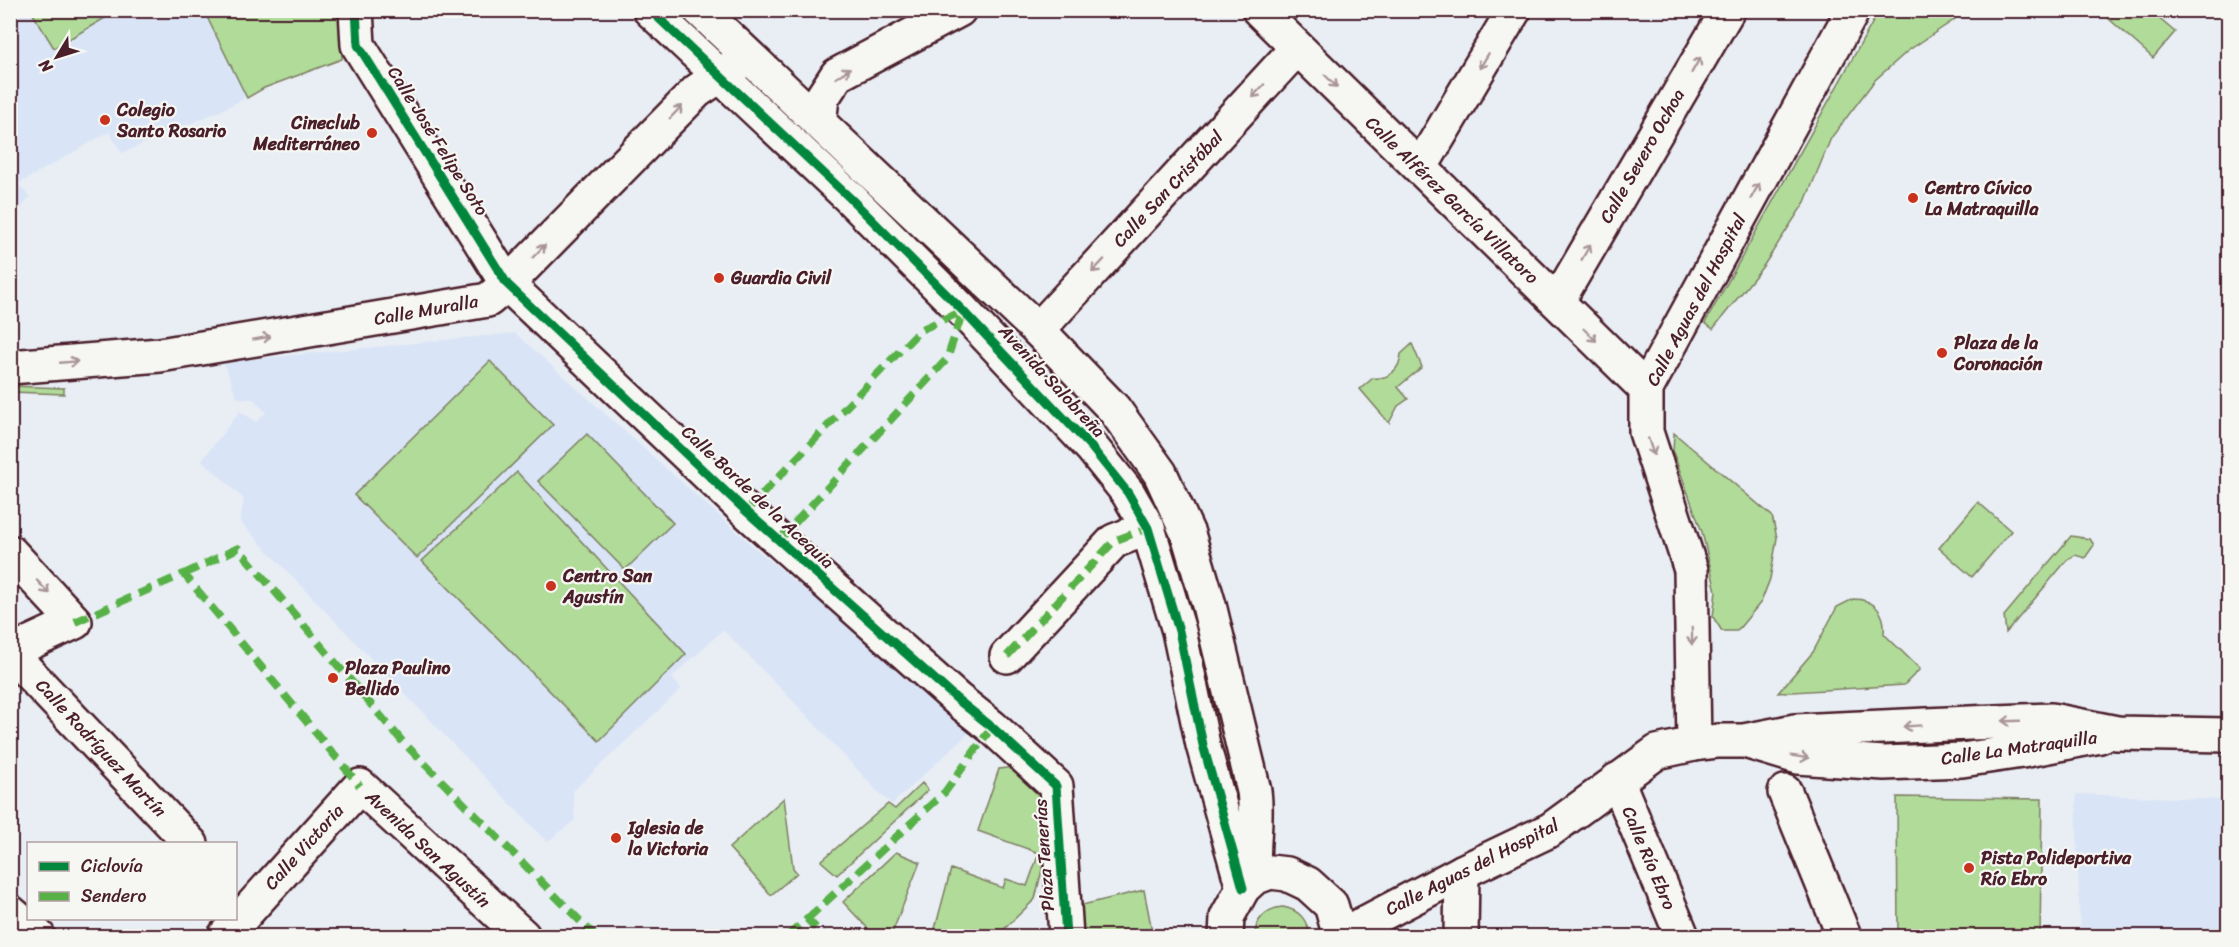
<svg xmlns="http://www.w3.org/2000/svg" width="2239" height="947" viewBox="0 0 2239 947" font-family="Sriracha,sans-serif">
	<style>
		.built { fill: #d9e4f6 }
		.green { fill: #b0db99; stroke: #7d7d62; stroke-width: 1.5 }
		.lines { fill: none; stroke-linecap: round; stroke-linejoin: round }
		.minor-casing { stroke: #4a1f2b; stroke-width: 38 }
		.tertiary-casing { stroke: #4a1f2b; stroke-width: 38 }
		.secondary-casing { stroke: #4a1f2b; stroke-width: 38 }
		.minor { stroke: #f6f6f2; stroke-width: 33 }
		.tertiary { stroke: #f6f6f2; stroke-width: 33 }
		.secondary { stroke: #f6f6f2; stroke-width: 33 }
		.quiet { stroke: #57b146; stroke-width: 8; stroke-dasharray: 15 8; stroke-linecap: butt }
		.cycleway-casing { stroke: #f6f6f2; stroke-width: 13 }
		.cycleway { stroke: #00873e; stroke-width: 9 }
		.oneway { stroke: #a99598 }
		.poi-dot { fill: #c8321e; stroke: #f6f6f2; stroke-width: 2 }
		.labels { text-anchor: middle; dominant-baseline: central; stroke-width: 4.5; stroke-linejoin: round; paint-order: stroke }
		.poi-label { font-size: 18px; font-weight: bold; fill: #4a1f2b; stroke: #f6f6f2; text-anchor: start }
		.street-label { font-size: 18px; fill: #4a1f2b; stroke: #f6f6f2 }
	</style>
	<rect width="100%" height="100%" fill="#e9eef4"/>
	<filter id="ink" filterUnits="userSpaceOnUse"><feTurbulence type="fractalNoise" baseFrequency=".0167" numOctaves="2"/><feDisplacementMap in="SourceGraphic" scale="12" xChannelSelector="R" yChannelSelector="G"/><feConvolveMatrix kernelMatrix="1 2 1 2 8 2 1 2 1" color-interpolation-filters="sRGB"/></filter>
	<g filter="url(#ink)">
		<path class="built" d="M11 11H340L342 59 264 88 220 111 122 153 109 132 18 184 30 197 12 218 11 215Z
			M515 333 754 547 972 730 892 804 881 795 792 700 723 630 672 677 681 689 573 791 575 820 547 842 240 522 244 499 202 460 240 411 256 422 266 412 253 399 237 398 224 362Z
			M2076 794 2228 800V936H2080Z"/>
		<path class="green" d="M31 11H117L54 48Z
			M204 11H340L342 59 264 88 247 98Z
			M1879 11H1960L1954 20 1909 50 1875 80 1831 138 1805 202 1764 265 1713 329 1705 323Z
			M2100 11H2150L2175 32 2153 58Z
			M1412 344 1422 367 1398 387 1408 399 1398 406 1389 423 1360 389 1373 378C1389 380 1400 369 1401 354Z
			M490 361 553 425 417 558 354 495Z
			M11 386 64 388V394L11 392Z
			M1674 433 1772 516 1777 538 1770 579 1761 602 1737 631H1722L1713 617 1716 591 1702 532 1673 452Z
			M587 434 673 523 625 570 538 481Z
			M517 472 686 654 599 741 422 561Z
			M1978 502 2011 531 1972 577 1939 548Z
			M2071 536 2090 539 2094 545 2085 558 2075 555 2067 560 2006 633 2004 616Z
			M1853 599C1875 599 1886 613 1884 634L1920 669 1904 685 1778 693 1813 652 1837 607Z
			M1022 766 1043 801 1045 857 1035 899 997 936H933L951 869 1003 888 1006 879 1027 886 1039 853 978 831 999 769Z
			M922 783 928 790 837 875 821 861 888 804 895 809Z
			M1897 797 2042 799 2040 936H1898Z
			M784 798 793 868 797 873 771 895 729 848Z
			M896 852 920 862 891 936H875L843 902Z
			M1144 890 1153 936H1073L1070 908Z
			M1283 907C1300 910 1307 920 1310 936H1255C1255 920 1266 908 1283 907Z"/>
		<g class="lines">
			<defs>
				<path id="minor" d="M356 10 358 45 507 284 746 511 958 700 992 727 1056 786 1066 936
					M650 10 850 198 963 311 1092 448 1128 493 1148 528 1179 631 1203 745 1243 888
					M1259 10 1646 389
					M819 123 822 98 837 75 959 10
					M1420 168 1514 10
					M1557 302 1728 10
					M1038 330 1297 48
					M10 367 160 355 488 300 507 284 697 91 737 64
					M10 552 75 622 10 652
					M10 653 191 844
					M1007 656 1114 541 1148 528
					M1694 744 1691 570 1646 432V389L1853 10
					M1617 780 1682 936
					M1785 792 1844 936
					M10 912 38 936
					M225 936 360 786 523 936
					M1461 936 1462 872"/>
				<path id="tertiary" d="M1748 742 1798 757 1884 763 1962 760 2022 751 2100 736
					M1340 936 1462 872 1550 830 1657 752 1694 744 1718 741H1744L1795 731 1970 723 2051 720 2117 733 2228 735"/>
				<path id="secondary" d="M700 10 1038 330 1114 409 1160 473 1188 534 1209 605 1254 791C1258 820 1251 849 1254 878
					M1226 936 1227 917 1243 888 1254 878 1270 872 1287 874 1308 884 1331 905 1340 936"/>
			</defs>
			<use href="#minor" class="minor-casing"/>
			<use href="#tertiary" class="tertiary-casing"/>
			<use href="#secondary" class="secondary-casing"/>
			<use href="#minor" class="minor"/>
			<use href="#tertiary" class="tertiary"/>
			<use href="#secondary" class="secondary"/>
			<path class="quiet" d="M746 511 920 330 963 311
				M779 540 947 359 963 311
				M184 574 238 548 402 741 595 936
				M75 622 184 574 360 786
				M1007 656 1114 541 1148 528
				M807 919 945 792 992 727
				M788 936 807 919 824 936"/>
			<defs>
				<path id="cycleway" d="M356 10 358 45 507 284 746 511 958 700 992 727 1056 786 1066 936
					M650 10 850 198 963 311 1092 448 1128 493 1148 528 1179 631 1203 745 1243 888"/>
			</defs>
			<use href="#cycleway" class="cycleway-casing"/>
			<use href="#cycleway" class="cycleway"/>
		</g>
		<defs><path id="oneway-shaft" d="M-6 0H5M1.5-3L5.5 0L1.5 3" fill="none" stroke-width="1.6" stroke-linecap="round" stroke-linejoin="round" transform="scale(1.5)"/></defs>
		<g class="oneway">
			<use href="#oneway-shaft" transform="translate(1484 61) rotate(121)"/>
			<use href="#oneway-shaft" transform="translate(1696 65) rotate(-60)"/>
			<use href="#oneway-shaft" transform="translate(843 73) rotate(-35)"/>
			<use href="#oneway-shaft" transform="translate(1331 81) rotate(44)"/>
			<use href="#oneway-shaft" transform="translate(1258 91) rotate(133)"/>
			<use href="#oneway-shaft" transform="translate(676 112) rotate(-46)"/>
			<use href="#oneway-shaft" transform="translate(1755 191) rotate(-61)"/>
			<use href="#oneway-shaft" transform="translate(539 251) rotate(-46)"/>
			<use href="#oneway-shaft" transform="translate(1586 252) rotate(-60)"/>
			<use href="#oneway-shaft" transform="translate(1098 266) rotate(133)"/>
			<use href="#oneway-shaft" transform="translate(1590 335) rotate(44)"/>
			<use href="#oneway-shaft" transform="translate(262 338) rotate(-10)"/>
			<use href="#oneway-shaft" transform="translate(69 362) rotate(-5)"/>
			<use href="#oneway-shaft" transform="translate(1651 447) rotate(72)"/>
			<use href="#oneway-shaft" transform="translate(43 587) rotate(47)"/>
			<use href="#oneway-shaft" transform="translate(1692 636) rotate(89)"/>
			<use href="#oneway-shaft" transform="translate(2011 721) rotate(178)"/>
			<use href="#oneway-shaft" transform="translate(1912 726) rotate(176)"/>
			<use href="#oneway-shaft" transform="translate(1800 757) rotate(9)"/>
		</g>
	</g>
	<g class="poi-dot">
		<circle cx="105" cy="120" r="6"/>
		<circle cx="372" cy="133" r="6"/>
		<circle cx="1913" cy="198" r="6"/>
		<circle cx="719" cy="278" r="6"/>
		<circle cx="1942" cy="353" r="6"/>
		<circle cx="551" cy="586" r="6"/>
		<circle cx="333" cy="678" r="6"/>
		<circle cx="616" cy="838" r="6"/>
		<circle cx="1969" cy="868" r="6"/>
	</g>
	<g class="labels">
		<g class="poi-label">
			<text x="117" y="110">Colegio<tspan x="117" dy="21">Santo Rosario</tspan></text>
			<text x="360" y="123" text-anchor="end">Cineclub<tspan x="360" dy="21">Mediterráneo</tspan></text>
			<text x="1925" y="188">Centro Cívico<tspan x="1925" dy="21">La Matraquilla</tspan></text>
			<text x="731" y="278">Guardia Civil</text>
			<text x="1954" y="343">Plaza de la<tspan x="1954" dy="21">Coronación</tspan></text>
			<text x="563" y="576">Centro San<tspan x="563" dy="21">Agustín</tspan></text>
			<text x="345" y="668">Plaza Paulino<tspan x="345" dy="21">Bellido</tspan></text>
			<text x="628" y="828">Iglesia de<tspan x="628" dy="21">la Victoria</tspan></text>
			<text x="1981" y="858">Pista Polideportiva<tspan x="1981" dy="21">Río Ebro</tspan></text>
		</g>
		<g class="street-label">
			<text transform="translate(438 141) rotate(58)">Calle José Felipe Soto</text>
			<text transform="translate(1642 156) rotate(-60)">Calle Severo Ochoa</text>
			<text transform="translate(1168 189) rotate(-47)">Calle San Cristóbal</text>
			<text transform="translate(1452 200) rotate(44)">Calle Alférez García Villatoro</text>
			<text transform="translate(1696 300) rotate(-62)">Calle Aguas del Hospital</text>
			<text transform="translate(426 310) rotate(-10)">Calle Muralla</text>
			<text transform="translate(1052 381) rotate(47)">Avenida Salobreña</text>
			<text transform="translate(758 497) rotate(43)">Calle Borde de la Acequia</text>
			<text transform="translate(101 748) rotate(47)">Calle Rodríguez Martín</text>
			<text transform="translate(2019 748) rotate(-8)">Calle La Matraquilla</text>
			<text transform="translate(304 847) rotate(-48)">Calle Victoria</text>
			<text transform="translate(428 849) rotate(43)">Avenida San Agustín</text>
			<text transform="translate(1044 855) rotate(-94)">Plaza Tenerías</text>
			<text transform="translate(1649 858) rotate(67)">Calle Río Ebro</text>
			<text transform="translate(1472 867) rotate(-27)">Calle Aguas del Hospital</text>
		</g>
	</g>
	<rect width="2239" height="947" fill="none" stroke="#f6f6f2" stroke-width="36"/>
	<rect x="18" y="18" width="2203" height="911" fill="none" stroke="#4a1f2b" stroke-width="2" filter="url(#ink)"/>
	<rect x="27" y="842" width="210" height="78" fill="#f6f6f2" stroke="#b1a0a2" stroke-width="1.5"/>
	<rect x="39" y="862" width="30" height="9" fill="#00873e" stroke="#b1a0a2" stroke-width="1.5"/>
	<text x="81" y="872" font-size="18" fill="#4a1f2b">Ciclovía</text>
	<rect x="39" y="892" width="30" height="9" fill="#57b146" stroke="#b1a0a2" stroke-width="1.5"/>
	<text x="81" y="902" font-size="18" fill="#4a1f2b">Sendero</text>
	<g transform="translate(57 57) rotate(232)" stroke="#f6f6f2" stroke-width="4.5" paint-order="stroke">
	<path d="M0-4.5L10 22L0 15L-10 22Z" fill="#4a1f2b"/>
	<text y="-9" font-size="16" font-weight="bold" text-anchor="middle" fill="#4a1f2b">N</text>
	</g>
</svg>
